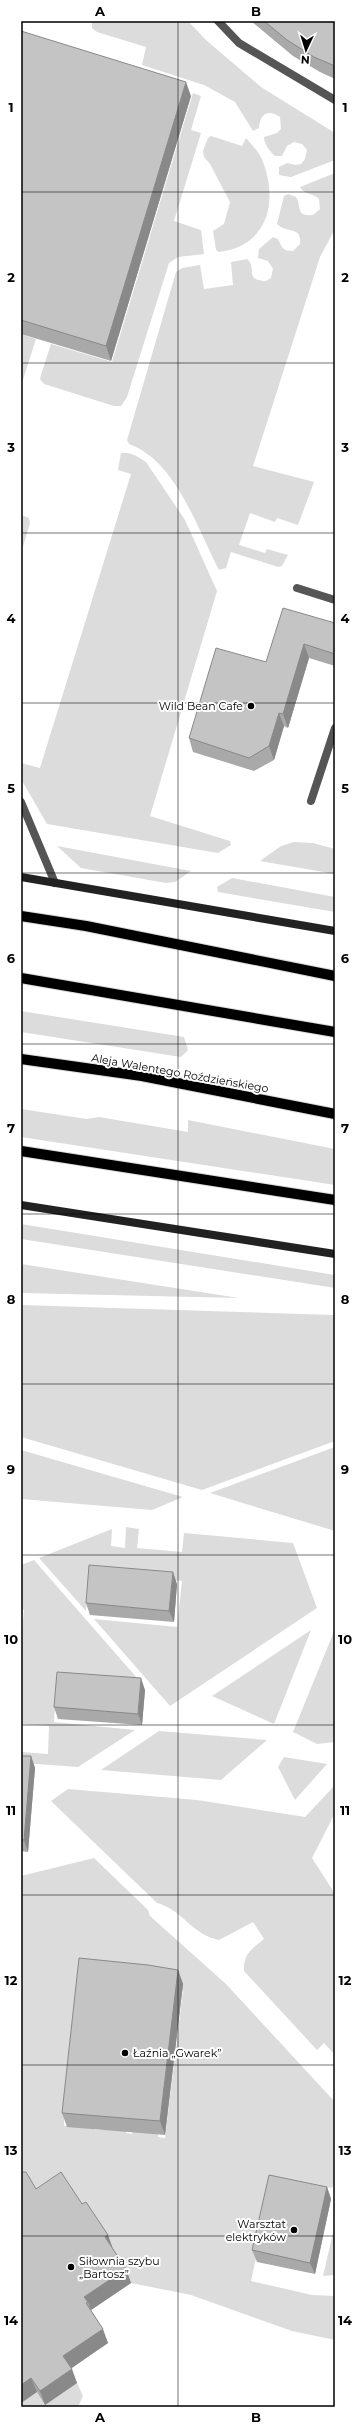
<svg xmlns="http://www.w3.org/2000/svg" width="356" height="2428" viewBox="0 0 356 2428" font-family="Montserrat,sans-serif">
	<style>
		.green { fill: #dcdcdc; fill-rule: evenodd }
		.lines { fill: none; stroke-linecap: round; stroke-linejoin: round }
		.primary-casing { stroke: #dbdbdb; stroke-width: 12 }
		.lane { stroke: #555; stroke-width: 8 }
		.secondary { stroke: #222; stroke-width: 8 }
		.primary { stroke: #000; stroke-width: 10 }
		.wall { fill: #a9a9a9 }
		.shaded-wall { fill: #898989 }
		.building { fill: #c4c4c4; stroke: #898989 }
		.grid { fill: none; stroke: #000; stroke-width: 1; stroke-opacity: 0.55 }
		.poi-dot { fill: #000; stroke: #fff; stroke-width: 1.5 }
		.labels { text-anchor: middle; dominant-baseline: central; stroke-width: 4; stroke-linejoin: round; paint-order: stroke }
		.poi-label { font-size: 11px; fill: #000; stroke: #fff; text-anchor: end }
		.street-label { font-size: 11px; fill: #000; stroke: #fff }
		.neatline { fill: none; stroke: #000; stroke-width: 1.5 }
		.grid-label { font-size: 13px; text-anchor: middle; font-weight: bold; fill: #000 }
	</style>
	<rect width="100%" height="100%" fill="#fff"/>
	<path class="green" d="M188 21 206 40 261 87 335 133V160L291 177 279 175V167L287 163 296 165 301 164 305 159 307 150 302 144 294 142 287 146 282 156H275C270 152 264 144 264 137L277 133 281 129 280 117C268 109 260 113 259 128L253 131 235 102 204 85 142 65 146 47 97 32 92 28V22Z
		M193 93 201 96 191 130 201 133 174 221 201 230 204 254 178 257 169 263 127 397 121 406H114L44 384 40 379 41 375 51 344 112 362Z
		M211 136 242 146 246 138C251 144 257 150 261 157 279 198 270 246 219 252L216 250 213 231 224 224 230 202 210 164 204 157 203 151 208 138Z
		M335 173V229L320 257 253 466 314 482 298 525 277 518 275 522 250 513 239 545 265 553 267 549 288 555 282 566 278 567 231 552 226 568 219 570C197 528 176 461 129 444L127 440 176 272 182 268 200 265 204 289 233 285 231 262 247 259C258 268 243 280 266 281L271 278 273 269 268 261 258 258 259 249 273 237 278 239C282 248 283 251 293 251L300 244C302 225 286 234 277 224L284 196 288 194 296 197C302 206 295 217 313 215L320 209 319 199C314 193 304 195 300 187Z
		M21 334 36 339 21 386Z
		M121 453C131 452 138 457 146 462L185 520 217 591 150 816 230 841 231 845 218 853 47 824 21 779V763L40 768 131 474 118 470Z
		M24 516 29 518 30 523 21 553V517Z
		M294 842 313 843 335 849V874L260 861 281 846Z
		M57 846 191 871 175 882 166 883 81 868Z
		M232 878 335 897V912L218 892 217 887Z
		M21 1011 184 1037 188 1050 181 1057 21 1032Z
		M21 1109 87 1119 99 1117 188 1132V1120L335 1149V1185L21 1137Z
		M21 1224 335 1275V1288L21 1239Z
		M21 1264 239 1298 21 1293Z
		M21 1305 335 1315V1441L202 1490 21 1437Z
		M335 1447V1531L210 1493Z
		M21 1450 183 1497 152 1510 21 1499Z
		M126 1527 139 1529 137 1548 182 1552 184 1533 293 1543 317 1608 170 1706 94 1619 177 1627 182 1581 90 1571 86 1611 39 1558 112 1529 111 1546 125 1548Z
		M34 1560 144 1686 57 1679 54 1722 135 1730 78 1767 23 1763 21 1752 48 1754 49 1726 21 1724V1642L24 1610 21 1609V1565Z
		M335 1629V1742L317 1744 293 1732Z
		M311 1630 274 1724 212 1696Z
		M159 1731 267 1740 221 1780 101 1770Z
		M284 1757 327 1764 295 1800 278 1767Z
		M335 1785V1813L312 1858 335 1894V2055L324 2043 317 2050 244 1971C243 1954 252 1949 264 1939L253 1922 219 1940C192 1935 183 1910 157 1903L51 1801 68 1789 197 1800 305 1817Z
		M94 1858 148 1910 150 1916 226 1984 335 2102V2185L331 2188 278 2177 272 2185 251 2281 312 2295 335 2296V2340L292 2331 191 2295 131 2283 110 2251 21 2186V1876ZM183 1990 165 2138 158 2137V2133L133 2130 132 2134 126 2133V2130L103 2127 102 2130H95V2126H64V2116Z
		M335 2224V2275L323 2276Z
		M77 2383 83 2396 78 2407H21V2403L37 2392 45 2405Z"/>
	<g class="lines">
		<defs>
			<path id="primary" d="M21 916 86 926 335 976
				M21 978 335 1032
				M21 1059 142 1076 335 1114
				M21 1151 335 1200"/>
		</defs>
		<use href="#primary" class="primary-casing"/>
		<path class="lane" d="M218 21 239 43 335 100
			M297 588 335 600
			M311 801 335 728
			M21 802 55 883"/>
		<path class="secondary" d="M21 877 335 931
			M21 1205 335 1254"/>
		<use href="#primary" class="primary"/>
	</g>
	<path class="wall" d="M251 21H335V79L320 72 293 56Z
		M21 31 191 96 111 361 21 334Z
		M335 623V666L309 658 288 728 284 726 274 760 254 771 193 752 189 738 266 662Z
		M177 1584 174 1622 90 1615 86 1603Z
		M145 1690 142 1725 58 1719 54 1707Z
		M21 1756H31L35 1768 28 1852 21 1851Z
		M178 1970 183 1984 165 2135 67 2127 62 2113Z
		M21 2172 36 2189 113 2249 126 2269 131 2283 91 2310 108 2343 71 2368 77 2383 45 2405 37 2392 21 2403Z
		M327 2187 331 2199 315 2274 257 2262 252 2250Z"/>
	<path class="shaded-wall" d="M186 82 191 96 111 361 106 346Z
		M304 644 309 658 288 728 283 714Z
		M279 713 284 726 274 760 269 746Z
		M173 1572 177 1584 174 1622 169 1611Z
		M141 1678 145 1690 142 1725 138 1714Z
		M31 1756 35 1768 28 1852 24 1840Z
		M178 1970 183 1984 165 2135 160 2121Z
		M327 2187 331 2199 315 2274 310 2263Z
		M108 2235 113 2249 105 2237Z
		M126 2269 131 2283 91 2310 88 2302 84 2297Z
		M103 2329 108 2343 69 2370 63 2356Z
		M72 2369 77 2383 45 2405 40 2391Z
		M31 2378 37 2392 21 2403V2385Z"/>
	<path class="building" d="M264 21H335V66L314 57 287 40Z
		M21 31 186 82 106 346 21 320Z
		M283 608 335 623V654L304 644 283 714 279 713 269 746 249 758 189 738 216 648 266 662Z
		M89 1565 173 1572 169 1611 86 1603Z
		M57 1672 141 1678 138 1714 54 1707Z
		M21 1756H31L24 1840H21Z
		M79 1958 148 1965 178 1970 160 2121 62 2113Z
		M21 2172H26L36 2189 61 2172 82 2204 86 2202 108 2235 105 2237 126 2269 84 2297 88 2302 86 2303 103 2329 63 2356 72 2369 40 2391 31 2378 21 2385Z
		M269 2175 327 2187 310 2263 252 2250Z"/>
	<path class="grid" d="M178 21V2407M21 192H335M21 363H335M21 533H335M21 703H335M21 873H335M21 1044H335M21 1214H335M21 1384H335M21 1555H335M21 1725H335M21 1895H335M21 2065H335M21 2236H335"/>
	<g class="poi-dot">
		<circle cx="251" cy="706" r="4"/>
		<circle cx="125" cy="2053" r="4"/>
		<circle cx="294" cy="2230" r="4"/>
		<circle cx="71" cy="2267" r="4"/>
	</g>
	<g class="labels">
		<g class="poi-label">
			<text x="243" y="706">Wild Bean Cafe</text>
			<text x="133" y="2053" text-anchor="start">Łaźnia „Gwarek”</text>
			<text x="286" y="2224">Warsztat<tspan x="286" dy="13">elektryków</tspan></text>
			<text x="79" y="2261" text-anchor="start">Siłownia szybu<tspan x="79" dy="13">„Bartosz”</tspan></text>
		</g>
		<g class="street-label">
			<text transform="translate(180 1073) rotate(10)">Aleja Walentego Roździeńskiego</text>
		</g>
	</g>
	<rect width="356" height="2428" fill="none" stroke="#ffffff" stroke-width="44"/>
	<g transform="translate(306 50) rotate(184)" stroke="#ffffff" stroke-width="3" paint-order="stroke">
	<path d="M0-3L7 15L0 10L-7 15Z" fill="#000000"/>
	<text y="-6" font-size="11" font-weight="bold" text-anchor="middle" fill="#000000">N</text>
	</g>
	<rect x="22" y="22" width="312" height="2384" class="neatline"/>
	<g class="grid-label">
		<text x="100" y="16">A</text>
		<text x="256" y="16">B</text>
		<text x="11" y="112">1</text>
		<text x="345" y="112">1</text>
		<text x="11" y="282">2</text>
		<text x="345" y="282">2</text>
		<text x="11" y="452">3</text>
		<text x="345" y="452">3</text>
		<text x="11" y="623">4</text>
		<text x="345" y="623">4</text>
		<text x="11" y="793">5</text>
		<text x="345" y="793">5</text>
		<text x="11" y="963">6</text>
		<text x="345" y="963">6</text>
		<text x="11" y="1133">7</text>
		<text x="345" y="1133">7</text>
		<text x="11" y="1304">8</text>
		<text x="345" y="1304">8</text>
		<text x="11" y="1474">9</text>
		<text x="345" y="1474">9</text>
		<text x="11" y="1644">10</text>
		<text x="345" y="1644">10</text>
		<text x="11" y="1815">11</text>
		<text x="345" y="1815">11</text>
		<text x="11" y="1985">12</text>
		<text x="345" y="1985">12</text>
		<text x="11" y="2155">13</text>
		<text x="345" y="2155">13</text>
		<text x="11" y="2325">14</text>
		<text x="345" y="2325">14</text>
		<text x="100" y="2422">A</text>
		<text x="256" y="2422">B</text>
	</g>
</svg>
